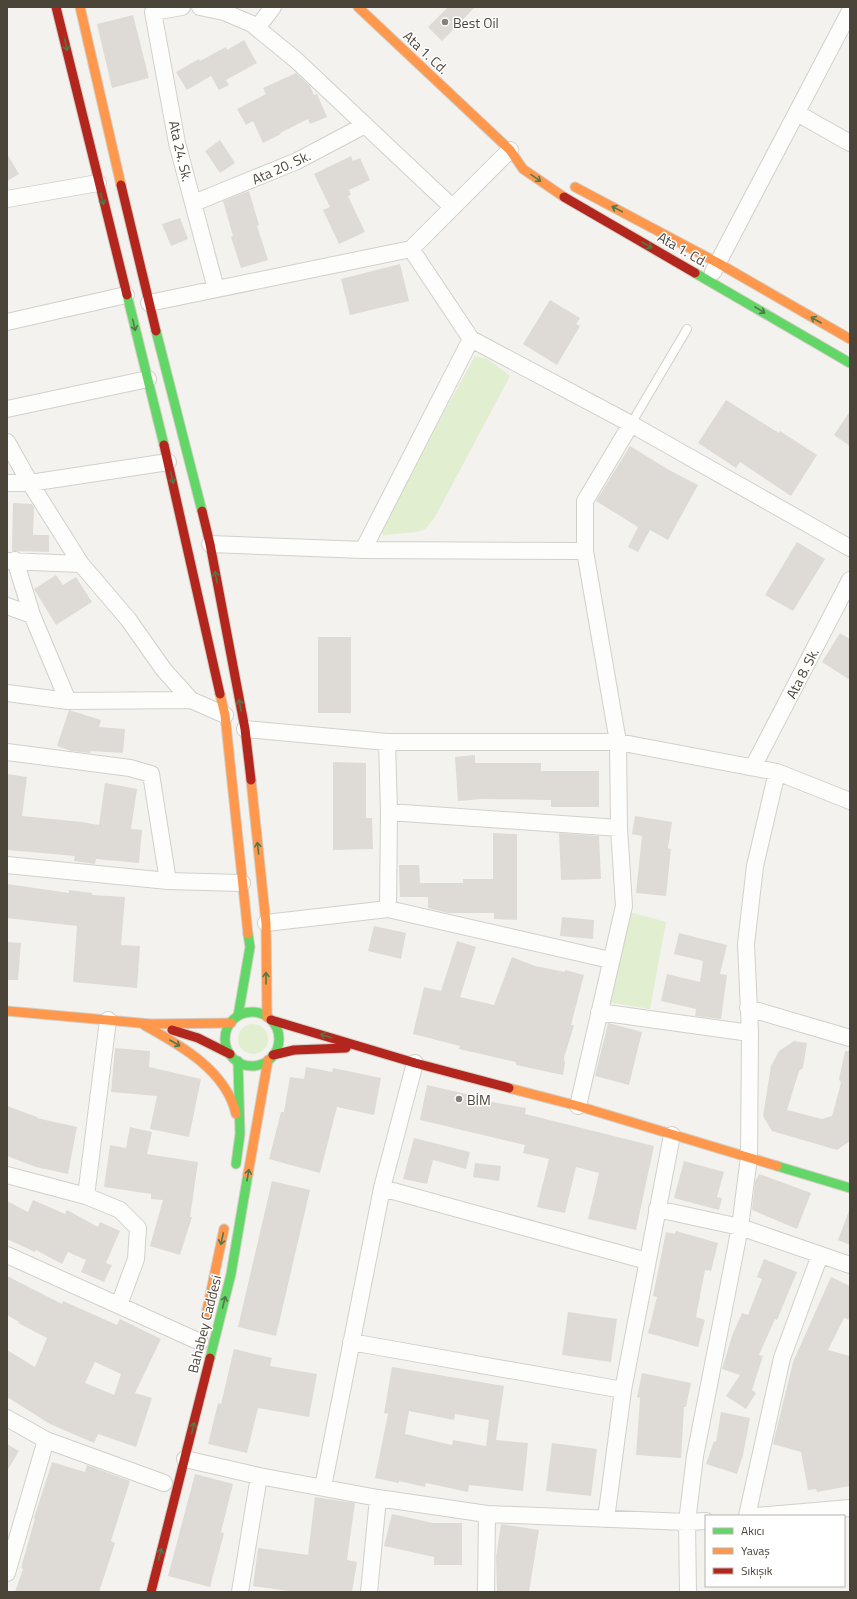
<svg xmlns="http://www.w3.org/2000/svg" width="857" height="1599" viewBox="0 0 857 1599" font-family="'Titillium Web',sans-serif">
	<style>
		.green { fill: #e1eecf }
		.building { fill: #dedbd6; fill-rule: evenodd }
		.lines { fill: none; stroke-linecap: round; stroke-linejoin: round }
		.lane-casing { stroke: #d2d0cb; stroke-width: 10 }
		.street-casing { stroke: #d2d0cb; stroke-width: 18 }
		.fast-casing { stroke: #d3cfc5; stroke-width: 11 }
		.slow-casing { stroke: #d3cfc5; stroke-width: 11 }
		.jam-casing { stroke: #d3cfc5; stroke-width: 11 }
		.lane { stroke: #fdfdfc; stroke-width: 8 }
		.street { stroke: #fdfdfc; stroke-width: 16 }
		.fast { stroke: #63d668; stroke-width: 9 }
		.slow { stroke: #ff974d; stroke-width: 9 }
		.jam { stroke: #b3261e; stroke-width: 9 }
		.oneway { stroke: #537749 }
		.poi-dot { fill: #868178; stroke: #fff; stroke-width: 1.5 }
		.labels { text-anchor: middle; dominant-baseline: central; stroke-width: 3; stroke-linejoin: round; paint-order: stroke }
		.poi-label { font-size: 14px; fill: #4b4439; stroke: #fff; text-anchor: start }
		.street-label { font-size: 14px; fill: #4b4439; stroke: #fff }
	</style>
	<rect width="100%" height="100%" fill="#f4f2ee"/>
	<path class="green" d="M475 356 488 359 510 376 435 517 425 529 417 532 384 535 379 530Z
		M626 911 666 922 650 1009 608 1002Z
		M238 1039a15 15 0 1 1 30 0a15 15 0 1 1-30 0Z"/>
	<path class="building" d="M448 7H475L442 41 428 27Z
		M133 15 149 78 112 88 97 24Z
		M244 40 257 63 226 80 229 85 219 90 211 76 187 90 176 72 199 59 200 61 226 47 227 50Z
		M296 73 310 86 314 95 317 94 327 117 310 124 308 119 280 133 281 134 263 143 253 121 246 125 237 109 266 94 263 88Z
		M220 140 235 163 220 173 205 151Z
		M7 154 19 174 7 181Z
		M351 156 353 161 360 158 370 180 349 190 351 195 348 196 365 232 339 244 323 210 330 207 314 174Z
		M249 191 259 225 257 226 268 260 241 268 231 237 233 236 223 201Z
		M180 218 188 239 171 246 162 224Z
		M400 264 409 301 350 315 341 279Z
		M550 300 580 318 576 324 580 326 557 365 523 344Z
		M726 400 779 433 780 431 817 455 791 496 740 462 736 468 698 443Z
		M850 411V446L834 435Z
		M630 446 669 470 698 485 668 540 650 530 638 552 628 547 638 527 596 501Z
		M13 503 32 504 34 508 33 535H49V552L12 551Z
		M797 542 825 559 793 611 765 595Z
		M56 575 63 585 76 577 92 602 56 625 34 589Z
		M840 633 850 639V680L822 662Z
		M318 637H351V713H318Z
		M69 710 101 720 99 727 125 729 123 753 91 751 90 753 71 751 57 746Z
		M475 755V763H541V771H599V807H551V800L483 799 458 801 455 757Z
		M333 762 366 763V818H372L373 849 333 850Z
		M7 774 27 777 22 816 82 822 99 825 105 783 137 789 131 829 142 830 139 863 96 859 95 864 87 863 74 861 75 856 7 850Z
		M635 816 672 822 668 848 671 849 666 896 636 893 642 836 632 834Z
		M493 833 517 834V920L494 919V913H448L428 908V897H400L399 865H419L420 883H463V879H493Z
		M559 833 599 836 601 879 561 880Z
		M7 884 69 893V890L92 893V895L125 897 121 945 140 946 137 988 73 982 77 926 7 918Z
		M562 917 594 920 593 939 560 936Z
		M374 926 406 933 401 959 368 951Z
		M679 933 727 945 720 974 727 975 721 1019 695 1016 696 1009 661 1001 667 974 700 982 703 961 674 954Z
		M457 941 476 947 460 997 494 1005 512 957 535 966 565 972V970L584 975 571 1025H574L564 1058 565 1063 563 1075 516 1065V1062L459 1049 460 1046 413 1034 424 987 441 991Z
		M7 942 21 943 18 980H7Z
		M608 1023 642 1032 629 1085 595 1076Z
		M794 1041 807 1043 803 1068 799 1071 787 1110 822 1119 832 1116 841 1083 839 1079 845 1051H850V1141L837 1150 772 1131 763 1116 771 1066 779 1051Z
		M115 1048 150 1051 149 1067 201 1079 189 1137 150 1129 157 1096 111 1092Z
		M306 1067 332 1072 333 1068 381 1078 374 1115 337 1107 320 1173 269 1159 281 1112H284L290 1077 304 1079Z
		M427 1085 488 1099 487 1101 526 1108 525 1114 654 1146 636 1230 588 1219 599 1173 576 1167 565 1213 537 1207 549 1159 523 1153 525 1145 420 1120Z
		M7 1106 37 1117V1118L77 1127 68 1174 36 1167 7 1156Z
		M130 1127 152 1132 147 1154 198 1162 190 1217H192L180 1255 150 1246 163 1200 151 1199V1194L104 1187 110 1145 126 1148Z
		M414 1138 470 1152 466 1169 433 1160 427 1184 403 1179Z
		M684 1161 724 1172 717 1197 722 1198 719 1210 674 1198Z
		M475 1163 501 1166 499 1181 473 1177Z
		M759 1174 811 1193 797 1229 752 1210 755 1182Z
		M272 1181 310 1190 276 1336 238 1327Z
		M33 1200 65 1214 67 1210 98 1227 100 1222 120 1231 106 1263 112 1265 104 1282 81 1272 86 1260 68 1252 62 1264 36 1250 35 1252 7 1239V1201L28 1212Z
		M849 1211H850V1245L838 1240Z
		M676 1231 718 1243 711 1271 705 1270 696 1317 705 1320 698 1347 648 1333 657 1297 653 1296 666 1232 675 1234Z
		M764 1259 797 1272 777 1320 775 1319 759 1355 763 1356 752 1390 756 1393 746 1409 726 1396 740 1375 722 1369 732 1336 742 1313 748 1315 762 1279 757 1277Z
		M7 1276 62 1304 63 1301 117 1325 120 1319 161 1339 135 1393 152 1398 136 1447 98 1434 94 1443 50 1424 7 1397V1350L35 1367 47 1338 18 1323 19 1322 7 1315ZM95 1362 121 1374 114 1395 85 1383Z
		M831 1277 850 1286V1320L844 1318 828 1350 850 1356V1486L817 1492 816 1489 808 1490 801 1452 773 1444 793 1362Z
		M568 1312 617 1319 611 1362 562 1355Z
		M234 1349 272 1358 270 1366 317 1374 309 1417 258 1408 247 1453 208 1444 218 1403 221 1404Z
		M392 1367 504 1386 496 1440 528 1443 523 1491 469 1485 468 1492 426 1483 425 1487 399 1481V1483L375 1478 388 1414 384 1413ZM409 1411 454 1420 455 1414 489 1420 486 1446 453 1440 452 1445 405 1434Z
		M642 1373 691 1383 686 1407H684L681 1458 636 1455 640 1398 637 1397Z
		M721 1412 750 1418 743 1455 737 1474 706 1464 714 1441 716 1442Z
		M552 1443 597 1449 591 1496 546 1491Z
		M7 1444 19 1451 7 1471Z
		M52 1462 85 1472 87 1465 130 1481 111 1541 115 1543 99 1592H15L23 1569 21 1568 35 1518H34Z
		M195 1474 233 1484 221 1532 224 1533 210 1587 168 1576Z
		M315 1497 355 1503 347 1560 357 1562 352 1592H296L253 1586 258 1548 308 1555Z
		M392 1514 433 1523H462V1565H434V1557L384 1546Z
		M501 1524 539 1530 529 1592H497L496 1557Z"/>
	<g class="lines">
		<defs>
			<path id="lane" d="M631 424 687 329"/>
			<path id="street" d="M182 7 153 12 177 143 216 289
				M200 7 224 12 252 24 296 60 452 207
				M257 28 273 7
				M797 113 850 143
				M7 199 98 183
				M194 203 297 161 365 125
				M411 249 510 150
				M713 272 850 11
				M149 303 411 249 471 339 363 550
				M7 322 126 295
				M471 339 631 424 850 548
				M7 409 148 379
				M7 442 30 483 81 564 128 619 164 670 191 700
				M7 483H30L168 462
				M210 544 363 550 585 551
				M15 560 32 615 68 701
				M7 561 81 564
				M7 606 32 615
				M7 693 68 701 191 700 225 715
				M245 729 387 742H618L777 772 850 801
				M387 742 389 812 388 909
				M7 752 130 768 151 774 168 881
				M753 767 850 580
				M389 812 619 828
				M7 865 168 881 242 883
				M266 923 388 909 610 960
				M748 1008 850 1038
				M599 1012 750 1033
				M578 1106 624 906 619 828 618 742 585 551V501L631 424
				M7 1175 86 1196 120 1210 138 1228 136 1259 119 1305
				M382 1188 647 1261
				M86 1196 108 1020
				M657 1209 740 1227 850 1265
				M7 1255 200 1342
				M351 1342 623 1390
				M7 1418 46 1440 164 1483
				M185 1459 259 1476 378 1498 487 1514 687 1522 706 1521
				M323 1487 382 1188 415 1063
				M747 1516 782 1358 820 1255
				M755 1516 850 1508
				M606 1519 623 1390 672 1135
				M7 1573 46 1440
				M240 1592 259 1476
				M369 1592 378 1498
				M486 1592 487 1514
				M688 1592 687 1522 695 1456 740 1227 749 1157 750 1033 746 944 755 866 777 772"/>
			<path id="fast" d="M695 273 850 363
				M127 295 164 445
				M156 331 202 511
				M225 1039a27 27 0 1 1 54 0a27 27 0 1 1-54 0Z
				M238 1016 250 947 248 934
				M236 1164 240 1134 238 1061
				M777 1166 850 1188
				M210 1358 231 1274 248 1174"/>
			<path id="slow" d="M80 7 121 185
				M358 7 510 150 523 169 564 197
				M575 187 718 263 850 339
				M220 694 225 715 248 934
				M251 780 266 923 267 1017
				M7 1011 151 1024 231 1023
				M144 1025C180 1045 226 1070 236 1114
				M509 1088 578 1106 777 1166
				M248 1174 268 1060
				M206 1315 224 1229"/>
			<path id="jam" d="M56 7 127 295
				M121 185 156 331
				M564 197 695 273
				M164 445 220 694
				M202 511 210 544 245 729 251 780
				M271 1020 415 1063 509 1088
				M172 1030 198 1038 230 1054
				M273 1055 294 1050 346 1048
				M151 1592 210 1358"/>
		</defs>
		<use href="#lane" class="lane-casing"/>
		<use href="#street" class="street-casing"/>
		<use href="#fast" class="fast-casing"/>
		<use href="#slow" class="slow-casing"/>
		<use href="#jam" class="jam-casing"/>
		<use href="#lane" class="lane"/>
		<use href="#street" class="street"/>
		<use href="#fast" class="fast"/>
		<use href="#slow" class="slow"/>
		<use href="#jam" class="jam"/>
	</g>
	<defs><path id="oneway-shaft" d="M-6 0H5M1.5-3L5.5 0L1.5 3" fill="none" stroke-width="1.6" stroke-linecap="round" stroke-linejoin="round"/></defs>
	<g class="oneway">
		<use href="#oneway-shaft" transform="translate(66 45) rotate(77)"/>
		<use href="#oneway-shaft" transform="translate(536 178) rotate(35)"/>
		<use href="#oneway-shaft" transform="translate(102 199) rotate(76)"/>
		<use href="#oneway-shaft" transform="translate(617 209) rotate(-152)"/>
		<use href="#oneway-shaft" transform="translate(647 245) rotate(30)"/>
		<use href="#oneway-shaft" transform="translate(760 310) rotate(31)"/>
		<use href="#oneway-shaft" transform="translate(816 320) rotate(-150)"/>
		<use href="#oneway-shaft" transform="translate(134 325) rotate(76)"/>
		<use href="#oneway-shaft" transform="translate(172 478) rotate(77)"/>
		<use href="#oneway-shaft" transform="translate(216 577) rotate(-101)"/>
		<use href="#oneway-shaft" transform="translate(240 705) rotate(-101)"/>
		<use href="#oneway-shaft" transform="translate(258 848) rotate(-96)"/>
		<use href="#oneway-shaft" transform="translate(266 978) rotate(-90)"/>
		<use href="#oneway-shaft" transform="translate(326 1036) rotate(-162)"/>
		<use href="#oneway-shaft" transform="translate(175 1043) rotate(30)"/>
		<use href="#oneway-shaft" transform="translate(248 1175) rotate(-80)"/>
		<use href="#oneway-shaft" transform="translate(222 1239) rotate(102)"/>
		<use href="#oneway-shaft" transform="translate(224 1302) rotate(-76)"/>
		<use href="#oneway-shaft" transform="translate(193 1428) rotate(-76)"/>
		<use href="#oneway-shaft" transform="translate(160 1554) rotate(-76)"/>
	</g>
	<g class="poi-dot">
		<circle cx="445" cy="22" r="4"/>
		<circle cx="459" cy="1099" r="4"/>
	</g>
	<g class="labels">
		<g class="poi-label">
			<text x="453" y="22">Best Oil</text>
			<text x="467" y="1099">BİM</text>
		</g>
		<g class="street-label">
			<text transform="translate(426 52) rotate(43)">Ata 1. Cd.</text>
			<text transform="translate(181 151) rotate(77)">Ata 24. Sk.</text>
			<text transform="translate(281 167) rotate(-24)">Ata 20. Sk.</text>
			<text transform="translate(683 249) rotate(30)">Ata 1. Cd.</text>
			<text transform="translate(802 673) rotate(-63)">Ata 8. Sk.</text>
			<text transform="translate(204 1324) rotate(-76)">Bahabey Caddesi</text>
		</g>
	</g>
	<rect width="857" height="1599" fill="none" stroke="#4b4439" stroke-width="16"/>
	<rect x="705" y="1515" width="140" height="72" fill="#ffffff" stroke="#b7b4b0"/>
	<rect x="713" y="1528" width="20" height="6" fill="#63d668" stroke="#b7b4b0"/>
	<text x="741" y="1535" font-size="12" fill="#4b4439">Akıcı</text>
	<rect x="713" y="1548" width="20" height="6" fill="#ff974d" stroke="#b7b4b0"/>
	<text x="741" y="1555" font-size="12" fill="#4b4439">Yavaş</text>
	<rect x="713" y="1568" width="20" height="6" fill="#b3261e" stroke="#b7b4b0"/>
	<text x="741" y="1575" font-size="12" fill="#4b4439">Sıkışık</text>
</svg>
